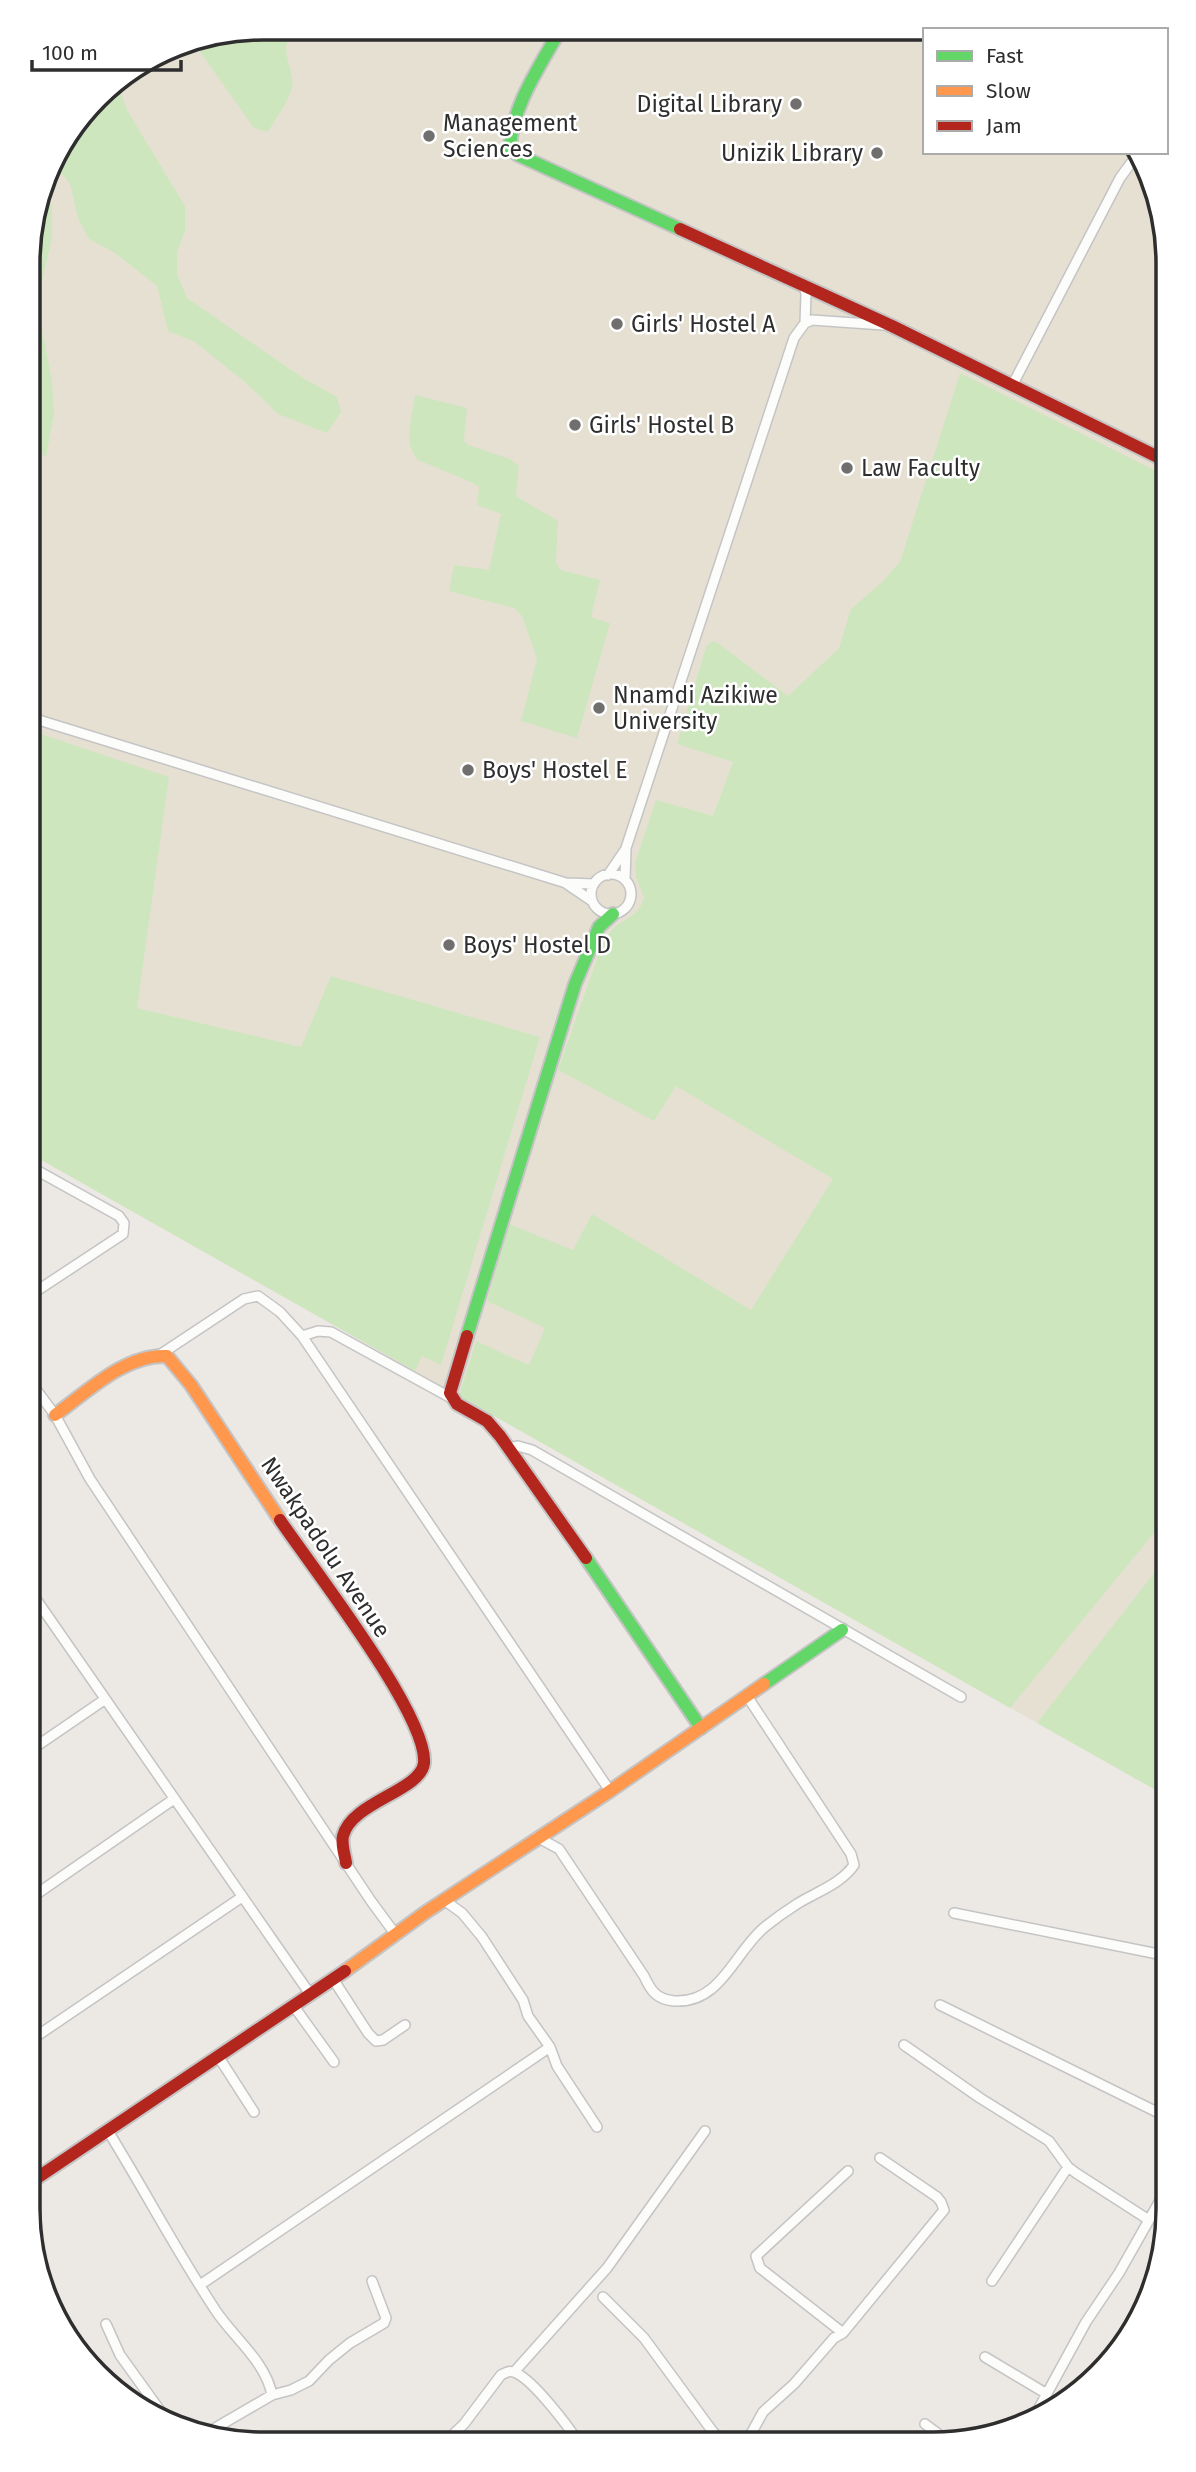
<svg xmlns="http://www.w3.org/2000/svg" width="1196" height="2472" viewBox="0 0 1196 2472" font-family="'Fira Sans',sans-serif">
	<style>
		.education { fill: #e6e0d3 }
		.green { fill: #cee6be }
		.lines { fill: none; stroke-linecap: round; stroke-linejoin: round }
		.street-casing { stroke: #c5c4c5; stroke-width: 12 }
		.fast-casing { stroke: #c5c4c5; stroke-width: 16 }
		.slow-casing { stroke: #c5c4c5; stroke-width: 16 }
		.jam-casing { stroke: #c5c4c5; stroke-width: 16 }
		.street { stroke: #fcfcfb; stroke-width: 9 }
		.fast { stroke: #63d668; stroke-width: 12 }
		.slow { stroke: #ff974d; stroke-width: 12 }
		.jam { stroke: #b3261e; stroke-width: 12 }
		.poi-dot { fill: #706f6e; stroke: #fff; stroke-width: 2.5 }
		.labels { text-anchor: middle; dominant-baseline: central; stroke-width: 5; stroke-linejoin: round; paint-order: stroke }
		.poi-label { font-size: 23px; fill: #2e2e2e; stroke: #fff; text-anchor: start }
		.street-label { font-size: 23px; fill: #2e2e2e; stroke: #fff }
		.rim { fill: none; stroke: #2e2e2e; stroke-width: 3.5 }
	</style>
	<rect width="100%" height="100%" fill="#ece8e4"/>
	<path class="education" d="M263 28 925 32V152H1132L1156 188 1168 263V1797L29 1153 30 233 52 159 108 87 174 46Z"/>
	<path class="green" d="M263 28H300C272 44 296 67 292 88 290 99 274 121 268 132L254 128 193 42Z
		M458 29 522 30C506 50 479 35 458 29Z
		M117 81 127 110 185 206V231L177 252V274L187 298 303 378 337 397 341 412 327 433 278 414 246 383 195 342 168 331 157 286 115 253 89 239 78 218 70 184 52 162 108 87Z
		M45 184 52 207V238L37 302 52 382 54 414 46 456 30 451V233Z
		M960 373 1168 477V1516L1010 1708 459 1396 476 1341 529 1365 545 1328 487 1301 509 1224 573 1250 592 1214 751 1310 833 1179 676 1086 654 1121 558 1070 604 939C608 935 612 929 616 926 630 917 639 914 644 898L636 877 635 863 656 800 713 816 733 762 677 744 706 647 712 641 718 643 788 696 839 648 851 609 881 583 900 562Z
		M415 395 467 408 464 441 468 445 510 459 519 466 516 496 558 521 556 562 561 570 600 580 591 617 610 623 577 738 521 721 537 659 522 616 514 608 449 591 454 565 489 570 501 514 477 505 479 487 473 483 418 460C402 443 412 417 415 395Z
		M29 730 169 777 137 1008 301 1047 331 976 540 1037 441 1365 422 1356 415 1371 29 1153Z
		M1168 1555V1797L1037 1723Z"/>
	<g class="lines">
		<defs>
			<path id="street" d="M804 285 806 294 805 323
				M1013 384 1120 178 1131 163H1139
				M29 717 566 883 594 884
				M591 894a20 20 0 1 1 40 0a20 20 0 1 1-40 0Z
				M608 875 625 850
				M625 880 626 848 794 338 805 323 812 320 883 325
				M567 884 592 901
				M29 1296 123 1234 124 1223 119 1216 29 1166
				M302 1336 318 1331 331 1332 453 1399
				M161 1354 244 1299 258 1296 280 1312 302 1336 610 1791
				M29 1380 55 1415 90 1479 371 1901 396 1935
				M508 1448 518 1446 532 1450 961 1697
				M29 1589 310 1994
				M28 1752 104 1700
				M537 1837 559 1849 644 1976C651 1991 656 1999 674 2001 722 2004 735 1950 766 1926 776 1918 786 1911 797 1904 816 1892 841 1884 854 1865L851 1854 747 1696
				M28 1900 174 1799
				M444 1900 462 1913 482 1937 523 2000 528 2016 550 2047 557 2066 597 2127
				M954 1913 1168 1956
				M333 1979 368 2033 376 2041 383 2040 405 2025
				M293 2005 334 2062
				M940 2005 1167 2117
				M28 2042 242 1897
				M904 2045 980 2098 1049 2141 1068 2167 1076 2173 1149 2220 1119 2273 1086 2322 1033 2419
				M218 2056 254 2112
				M108 2131C145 2191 177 2252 216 2311 234 2338 266 2362 272 2395
				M1149 2220 1167 2188
				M33 2238 36 2243
				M992 2281 1068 2167
				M200 2285 550 2047
				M603 2297 644 2338 713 2432 725 2443
				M106 2324 120 2355 169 2423
				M843 2333 944 2210 941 2202 937 2197 880 2158
				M985 2357 1047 2394
				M515 2371 607 2268 705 2131
				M925 2424 948 2441
				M205 2434 272 2395 291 2390 309 2381 329 2360 350 2343 384 2323 386 2318 372 2281
				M444 2443 464 2424 501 2375C507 2372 510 2370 516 2373 534 2381 568 2426 579 2443
				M746 2443 763 2412 794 2384 834 2338 843 2333 760 2268 756 2256 848 2171"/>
			<path id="fast" d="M560 30C540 66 512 106 510 148L518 155 680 229
				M467 1336 575 984 599 927 613 914
				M586 1558 701 1728
				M764 1684 842 1630"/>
			<path id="slow" d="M55 1415C87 1392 125 1354 167 1356L191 1385 280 1520
				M345 1971 426 1912 610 1791 764 1684"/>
			<path id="jam" d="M680 229 892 326 1168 462
				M467 1336 450 1393 457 1404 487 1421 500 1436 586 1558
				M280 1520C311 1566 428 1715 424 1763 421 1791 351 1802 343 1836 341 1845 345 1855 346 1863
				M28 2184 345 1971"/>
		</defs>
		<use href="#street" class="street-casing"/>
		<use href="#fast" class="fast-casing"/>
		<use href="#slow" class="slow-casing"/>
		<use href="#jam" class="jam-casing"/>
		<use href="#street" class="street"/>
		<use href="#fast" class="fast"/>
		<use href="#slow" class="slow"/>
		<use href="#jam" class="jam"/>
	</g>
	<g class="poi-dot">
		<circle cx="796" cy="104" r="7"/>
		<circle cx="429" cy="136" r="7"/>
		<circle cx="877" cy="153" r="7"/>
		<circle cx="617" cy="324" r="7"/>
		<circle cx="575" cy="425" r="7"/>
		<circle cx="847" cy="468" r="7"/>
		<circle cx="599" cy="708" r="7"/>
		<circle cx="468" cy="770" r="7"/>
		<circle cx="449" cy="945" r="7"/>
	</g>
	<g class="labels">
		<g class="poi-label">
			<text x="782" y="104" text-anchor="end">Digital Library</text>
			<text x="443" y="123">Management<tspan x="443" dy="26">Sciences</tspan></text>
			<text x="863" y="153" text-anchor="end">Unizik Library</text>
			<text x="631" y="324">Girls' Hostel A</text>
			<text x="589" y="425">Girls' Hostel B</text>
			<text x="861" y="468">Law Faculty</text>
			<text x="613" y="695">Nnamdi Azikiwe<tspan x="613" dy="26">University</tspan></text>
			<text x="482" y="770">Boys' Hostel E</text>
			<text x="463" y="945">Boys' Hostel D</text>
		</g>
		<g class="street-label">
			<text transform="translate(326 1547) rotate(56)">Nwakpadolu Avenue</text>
		</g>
	</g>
	<path d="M0 0H1196V2472H0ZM263 40H933A223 223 0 0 1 1156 263V2209A223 223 0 0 1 933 2432H263A223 223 0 0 1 40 2209V263A223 223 0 0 1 263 40Z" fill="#fff" fill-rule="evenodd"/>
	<path class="rim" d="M263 40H933A223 223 0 0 1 1156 263V2209A223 223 0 0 1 933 2432H263A223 223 0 0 1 40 2209V263A223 223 0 0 1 263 40Z"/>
	<rect x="923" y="28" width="245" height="126" fill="#ffffff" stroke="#ababab" stroke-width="2"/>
	<rect x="937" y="51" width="35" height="10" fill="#63d668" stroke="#ababab" stroke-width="2"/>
	<text x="986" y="63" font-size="21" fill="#2e2e2e">Fast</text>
	<rect x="937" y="86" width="35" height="10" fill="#ff974d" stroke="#ababab" stroke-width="2"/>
	<text x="986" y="98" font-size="21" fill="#2e2e2e">Slow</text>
	<rect x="937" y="121" width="35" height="10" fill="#b3261e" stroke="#ababab" stroke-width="2"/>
	<text x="986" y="133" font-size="21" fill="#2e2e2e">Jam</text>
	<path d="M32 60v10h149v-10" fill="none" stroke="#2e2e2e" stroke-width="3.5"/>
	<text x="42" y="60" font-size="21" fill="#2e2e2e" stroke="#ffffff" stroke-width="5" paint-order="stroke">100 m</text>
</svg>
